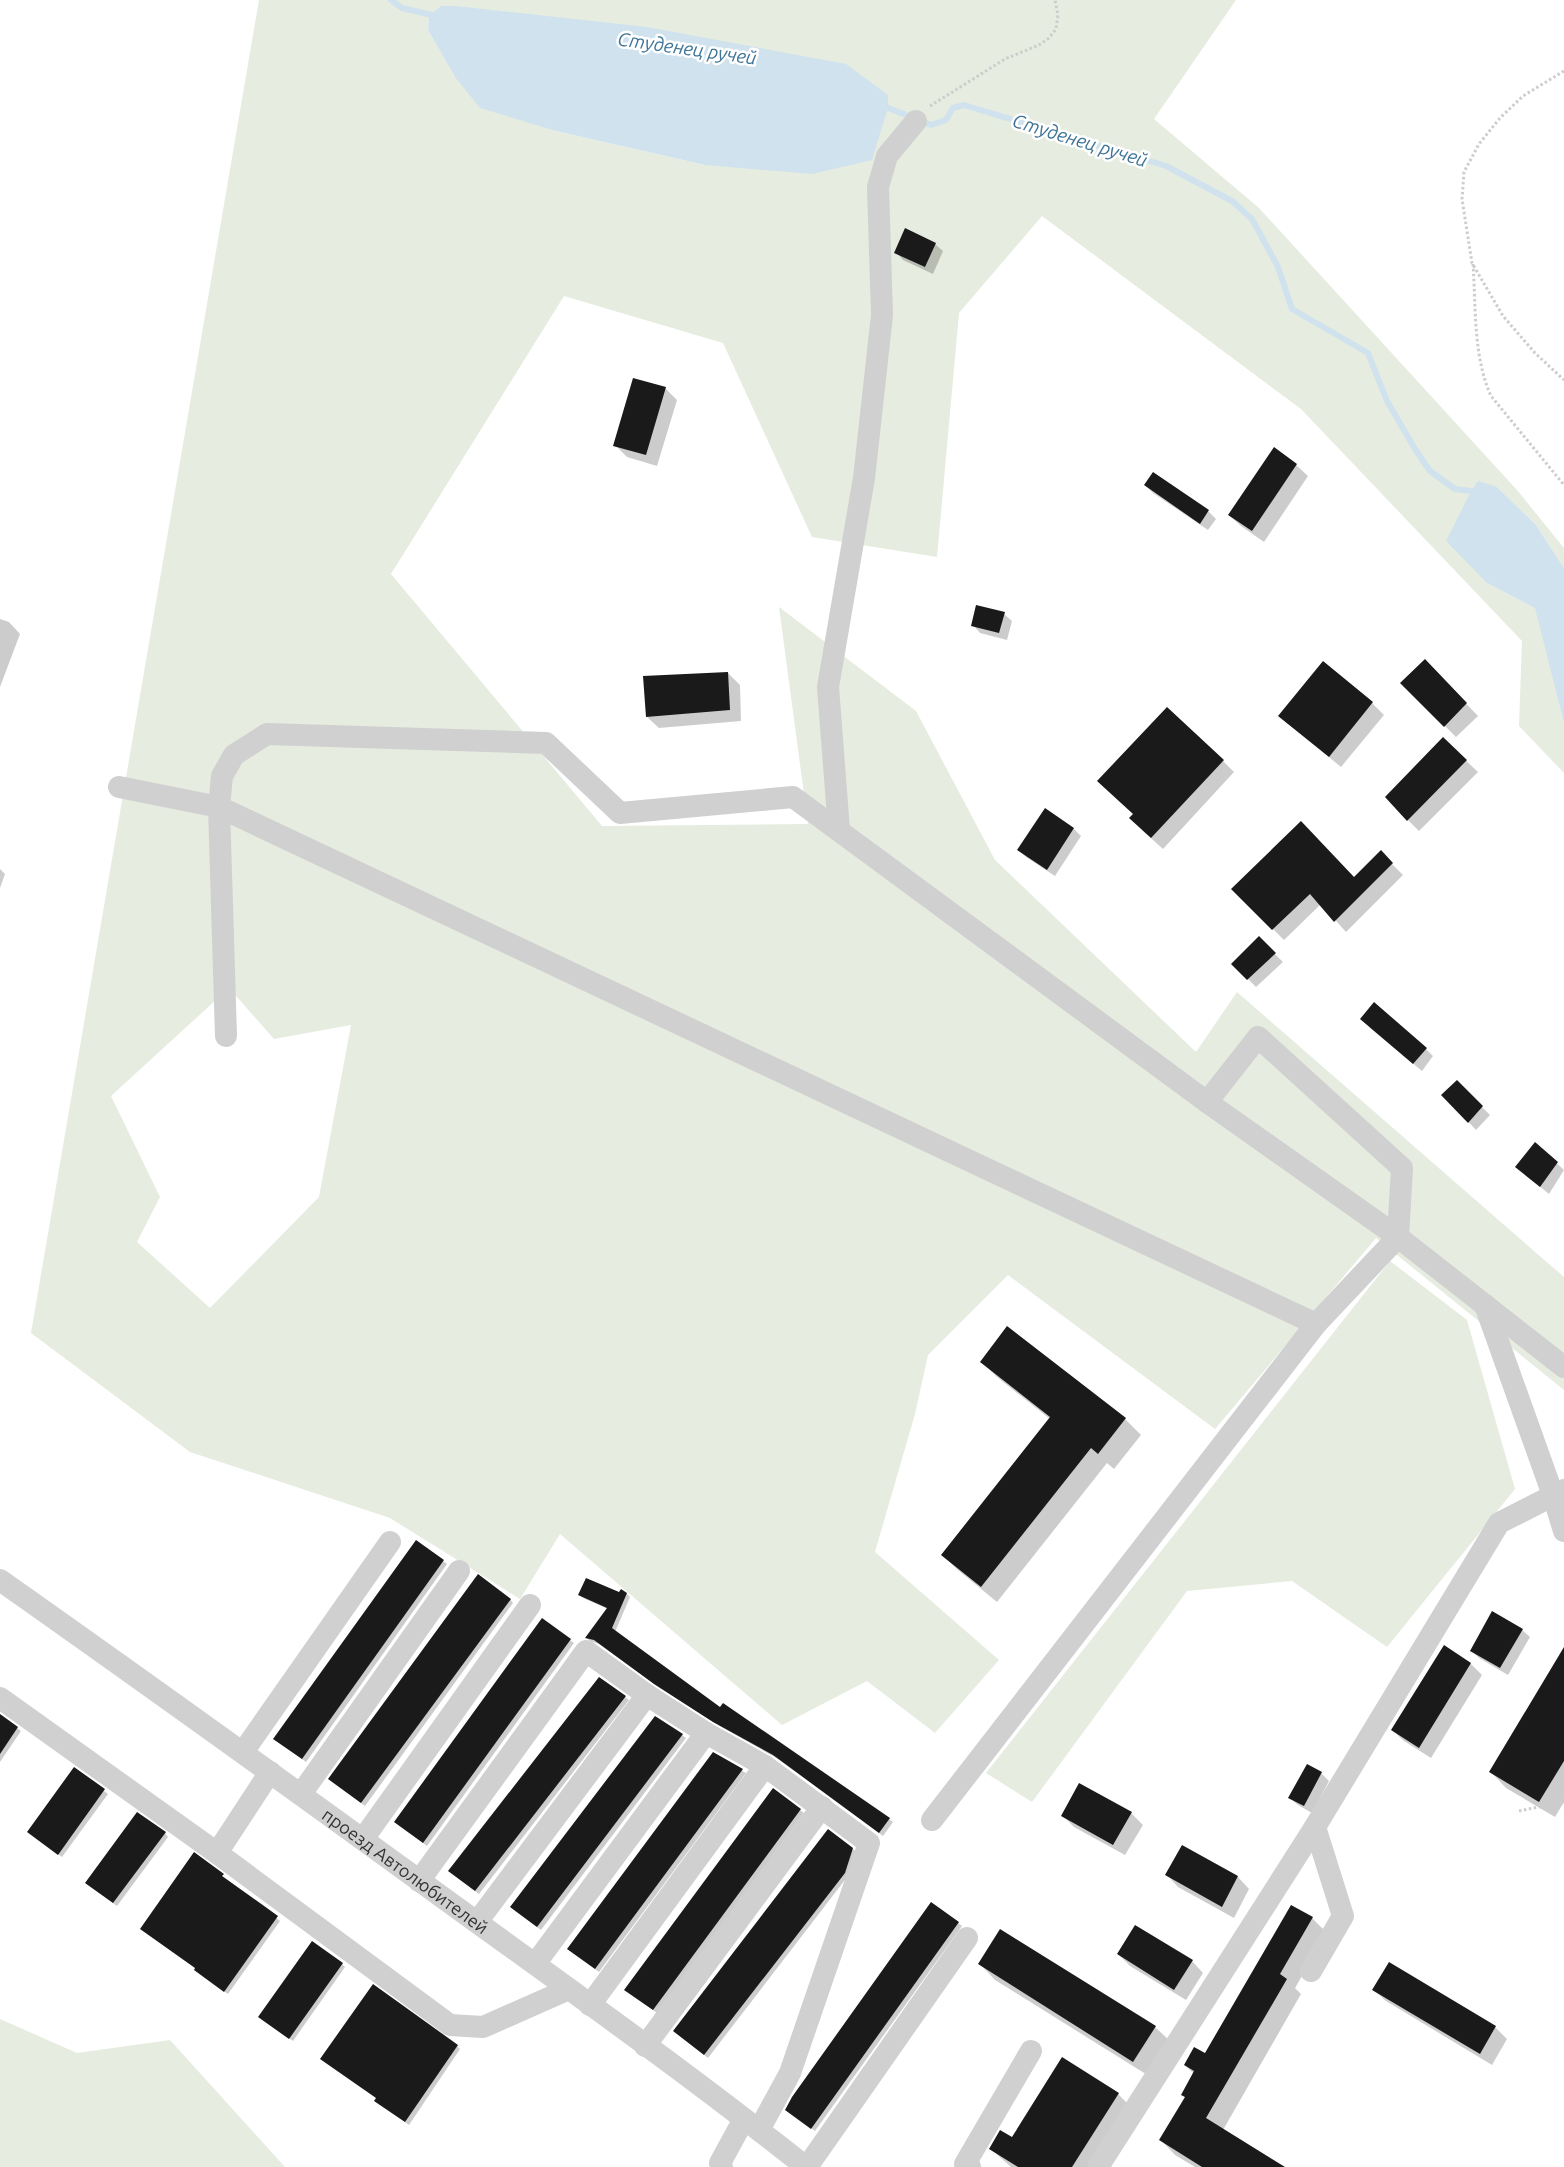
<svg xmlns="http://www.w3.org/2000/svg" width="1564" height="2167" viewBox="0 0 1564 2167" font-family="Ubuntu,sans-serif">
	<style>
		.green { fill: #e6ecdf; fill-rule: evenodd }
		.water { fill: #cfe2ee }
		.shadow { fill: #0003 }
		.lines { fill: none; stroke-linecap: round; stroke-linejoin: round }
		.stream { stroke: #cfe2ee; stroke-width: 6 }
		.building { fill: #1a1a1a }
		.path { stroke: #cdcdcd; stroke-width: 3; stroke-dasharray: 2.5 2.5; stroke-linecap: butt }
		.minor { stroke: #d0d0d0; stroke-width: 22 }
		.labels { text-anchor: middle; dominant-baseline: central; stroke-width: 5; stroke-linejoin: round; paint-order: stroke }
		.street-label { font-size: 18px; fill: #333; stroke: #fff }
		.water-label { font-size: 19px; font-style: italic; fill: #3f7597; stroke: #fff }
	</style>
	<rect width="100%" height="100%" fill="#fff"/>
	<path class="green" d="M259 0H1236L1154 119 1259 208 1517 490 1564 548V568L1536 525 1497 487 1487 583 1536 608 1564 723V773L1519 726 1522 641 1301 409 1042 216 959 313 937 557 812 537 723 343 564 296 391 574 602 826 808 824 779 607 916 711 995 860 1196 1052 1237 992 1564 1277V1390L1376 1238 1215 1429 1008 1275 928 1355 915 1414 875 1552 999 1660 935 1733 867 1681 782 1725 560 1534 520 1599 390 1518 190 1452 31 1333ZM429 16 705 165 556 131 455 77 428 30ZM229 988 274 1039 351 1025 319 1197 210 1308 137 1242 160 1197 111 1096Z
		M1390 1261 1467 1320 1515 1489 1387 1647 1292 1581 1187 1591 1032 1802 986 1773Z
		M0 2019 77 2053 170 2040 285 2167H0Z"/>
	<path class="water" d="M441 6H455L647 27 846 64 888 95V108L872 160 812 174 705 165 556 131 480 108 455 77 428 30 429 16Z
		M1478 481 1497 487 1536 525 1564 568V723L1535 608 1487 583 1446 541 1471 491Z"/>
	<path class="shadow" d="M935 244 943 251 933 274 903 260 896 252Z
		M665 388 677 400 657 466 627 457 615 445Z
		M1296 465 1308 476 1264 542 1241 526 1229 515Z
		M1153 474 1208 511 1216 519 1208 530 1153 493 1145 485Z
		M1004 614 1012 621 1007 640 980 633 973 625Z
		M0 619 9 622 20 634 0 687Z
		M1425 661 1478 716 1456 737 1402 683Z
		M728 673 740 685 741 721 659 728 647 717Z
		M1372 703 1384 715 1341 767 1279 716Z
		M1443 739 1478 772 1419 831 1408 820Z
		M1223 761 1234 772 1163 849 1142 830Z
		M1045 810 1074 829 1081 836 1055 876 1026 857 1019 850Z
		M1391 863 1403 875 1346 932 1321 904 1284 940 1233 889 1354 878Z
		M0 869 5 874 0 888Z
		M1259 938 1283 962 1256 987 1233 964Z
		M1369 1027 1426 1049 1433 1056 1422 1071Z
		M1457 1082 1490 1115 1476 1130 1443 1095Z
		M1535 1143 1564 1170 1549 1194 1516 1167Z
		M1008 1328 1125 1419 1141 1435 1114 1469 1107 1463 997 1602 958 1570 942 1555 1050 1419 997 1377 982 1362Z
		M443 1561 447 1564 306 1762 278 1742Z
		M627 1594 630 1597 615 1632 720 1709 889 1819 893 1822 883 1836 778 1759 718 1725 660 1688 599 1644 590 1641 587 1638 608 1609 583 1598 580 1595Z
		M510 1599 513 1603 365 1806 333 1782Z
		M542 1620 574 1643 427 1846 395 1822Z
		M1522 1630 1530 1637 1508 1675 1479 1658 1471 1650Z
		M1444 1647 1471 1664 1482 1675 1431 1758 1404 1741 1392 1730Z
		M1564 1667V1802L1555 1817 1506 1788 1491 1772Z
		M600 1679 629 1700 479 1894 453 1874Z
		M0 1715 21 1731 0 1762Z
		M682 1735 686 1738 541 1930 515 1911Z
		M713 1754 746 1773 599 1972 572 1952Z
		M1307 1766 1321 1773 1329 1781 1312 1813 1298 1805 1290 1798Z
		M75 1769 108 1794 62 1857 32 1835Z
		M773 1790 804 1813 657 2013 629 1993Z
		M1131 1813 1143 1825 1125 1855 1074 1827 1063 1816Z
		M165 1833 168 1837 117 1906 90 1886Z
		M1182 1847 1238 1877 1249 1889 1234 1918 1178 1887 1167 1875Z
		M853 1849 856 1852 848 1876 708 2058 678 2034Z
		M194 1854 280 1921 228 1994 199 1973Z
		M932 1904 962 1926 815 2131 790 2113Z
		M1291 1906 1312 1918 1327 1933 1295 1988 1301 1994 1223 2130 1283 2167H1195L1175 2155 1161 2140 1186 2099 1182 2094 1194 2074 1185 2065 1205 2054Z
		M1118 1954 1192 1961 1203 1973 1186 2000 1130 1966Z
		M342 1964 345 1967 293 2041 263 2020Z
		M980 1964 1155 2027 1171 2042 1149 2076 995 1980Z
		M1390 1964 1495 2027 1507 2039 1492 2065 1386 2001 1374 1990Z
		M457 2046 460 2049 409 2125 379 2104Z
		M1062 2059 1118 2094 1134 2110 1098 2167H1011L991 2149 1012 2139Z"/>
	<g class="lines">
		<path class="stream" d="M391 0 402 8 436 16
			M881 105 931 125 946 120 953 108 964 105 1166 166 1232 201 1252 219 1278 267 1292 309 1368 353 1387 401 1415 449 1430 471 1455 489 1471 491 1477 495"/>
	</g>
	<path class="building" d="M905 228 936 243 925 267 894 253Z
		M633 378 666 387 646 455 613 446Z
		M1274 447 1297 464 1252 531 1228 515Z
		M1153 472 1209 510 1200 524 1144 485Z
		M976 605 1005 612 999 633 971 626Z
		M1425 659 1467 703 1444 727 1400 683Z
		M1323 661 1373 702 1329 757 1278 716Z
		M728 672 730 710 646 717 643 676Z
		M1167 707 1224 760 1151 838 1129 818 1133 814 1097 781Z
		M1443 737 1467 760 1407 821 1385 797Z
		M1045 808 1074 828 1047 870 1017 850Z
		M1301 821 1354 877 1381 850 1393 863 1334 922 1310 894 1272 930 1231 889Z
		M1259 936 1276 953 1247 980 1231 964Z
		M1374 1002 1427 1048 1413 1064 1360 1019Z
		M1457 1080 1483 1106 1468 1123 1441 1095Z
		M1535 1142 1558 1162 1540 1187 1515 1167Z
		M1007 1326 1126 1418 1098 1454 1091 1448 981 1587 941 1555 1050 1417 980 1362Z
		M416 1540 444 1560 302 1759 273 1739Z
		M478 1574 511 1599 361 1803 328 1779Z
		M586 1578 619 1592 621 1589 627 1593 612 1628 720 1707 723 1703 890 1818 879 1833 773 1755 713 1722 654 1684 594 1640 585 1638 607 1608 578 1595Z
		M1492 1611 1523 1629 1500 1668 1470 1651Z
		M542 1618 571 1639 423 1843 394 1822Z
		M1444 1645 1471 1663 1419 1748 1391 1730Z
		M1564 1647V1761L1539 1802 1489 1772Z
		M599 1677 626 1696 475 1891 448 1871Z
		M0 1714 18 1727 0 1754Z
		M655 1716 683 1734 537 1927 510 1907Z
		M713 1752 743 1769 595 1969 567 1949Z
		M1307 1764 1322 1772 1304 1806 1288 1798Z
		M74 1767 105 1789 58 1855 27 1832Z
		M1079 1783 1132 1812 1113 1845 1061 1816Z
		M773 1788 801 1809 653 2010 624 1990Z
		M137 1812 166 1832 113 1903 85 1883Z
		M828 1829 853 1848 845 1873 704 2055 673 2031Z
		M1182 1845 1238 1876 1222 1907 1165 1875Z
		M194 1852 224 1874 222 1876 278 1916 224 1992 194 1970 195 1968 140 1929Z
		M931 1902 959 1922 811 2129 785 2110 792 2097Z
		M1291 1905 1313 1917 1280 1974 1287 1979 1206 2118 1285 2167H1202L1159 2140 1185 2097 1181 2095 1194 2071 1184 2065 1194 2047 1205 2053Z
		M1135 1925 1193 1960 1174 1990 1117 1954Z
		M1000 1929 1156 2026 1133 2062 978 1964Z
		M312 1941 343 1963 289 2039 258 2017Z
		M1389 1962 1496 2026 1480 2054 1372 1990Z
		M373 1984 458 2045 405 2122 374 2101 376 2098 320 2059Z
		M1062 2057 1119 2093 1072 2167H1018L989 2149 1000 2130 1012 2137Z"/>
	<g class="lines">
		<path class="path" d="M1564 71 1523 96 1500 118 1479 144 1464 172 1462 199 1472 263 1503 316 1535 353 1564 380
			M930 106 1005 59 1039 45 1049 38 1056 29 1058 15 1055 0
			M1473 264C1476 307 1473 356 1491 396L1564 485
			M1557 1803 1564 1791
			M1519 1811 1564 1802"/>
		<g class="minor">
			<path d="M119 787 219 807 1316 1324"/>
			<path d="M839 830 828 687 864 478 882 315 878 187 887 156 916 121"/>
			<path d="M226 1036 219 807 222 776 234 755 267 734 546 743 620 813 793 797 1207 1102 1398 1237 1564 1367"/>
			<path d="M1485 1305 1553 1495 1564 1531"/>
			<path id="s1" d="M0 1580C156 1690 310 1801 464 1913 579 1996 695 2079 806 2167"/>
			<path d="M0 1698 217 1853 450 2025 483 2027 569 1989"/>
			<path d="M243 1752 390 1542"/>
			<path d="M301 1794 459 1571"/>
			<path d="M932 1820 1316 1324 1398 1237 1402 1168 1258 1037 1207 1102"/>
			<path d="M363 1839 530 1605"/>
			<path d="M217 1853 270 1772"/>
			<path d="M419 1881 586 1651 647 1695 706 1733 765 1766 869 1843 790 2073 759 2130"/>
			<path d="M477 1922 647 1695"/>
			<path d="M535 1964 706 1733"/>
			<path d="M1311 1971 1343 1916 1315 1827 1499 1523 1564 1490"/>
			<path d="M590 2005 765 1766"/>
			<path d="M645 2046 822 1807"/>
			<path d="M722 2167 720 2163 744 2119"/>
			<path d="M807 2167 967 1938"/>
			<path d="M970 2167 965 2164 1031 2051"/>
			<path d="M1098 2167 1315 1827"/>
		</g>
	</g>
	<g class="labels">
		<g class="street-label">
			<text stroke="none"><textPath href="#s1" startOffset="499">проезд Автолюбителей</textPath></text>
		</g>
		<g class="water-label">
			<text transform="translate(687 48) rotate(8)">Студенец ручей</text>
			<text transform="translate(1080 140) rotate(17)">Студенец ручей</text>
		</g>
	</g>
</svg>
